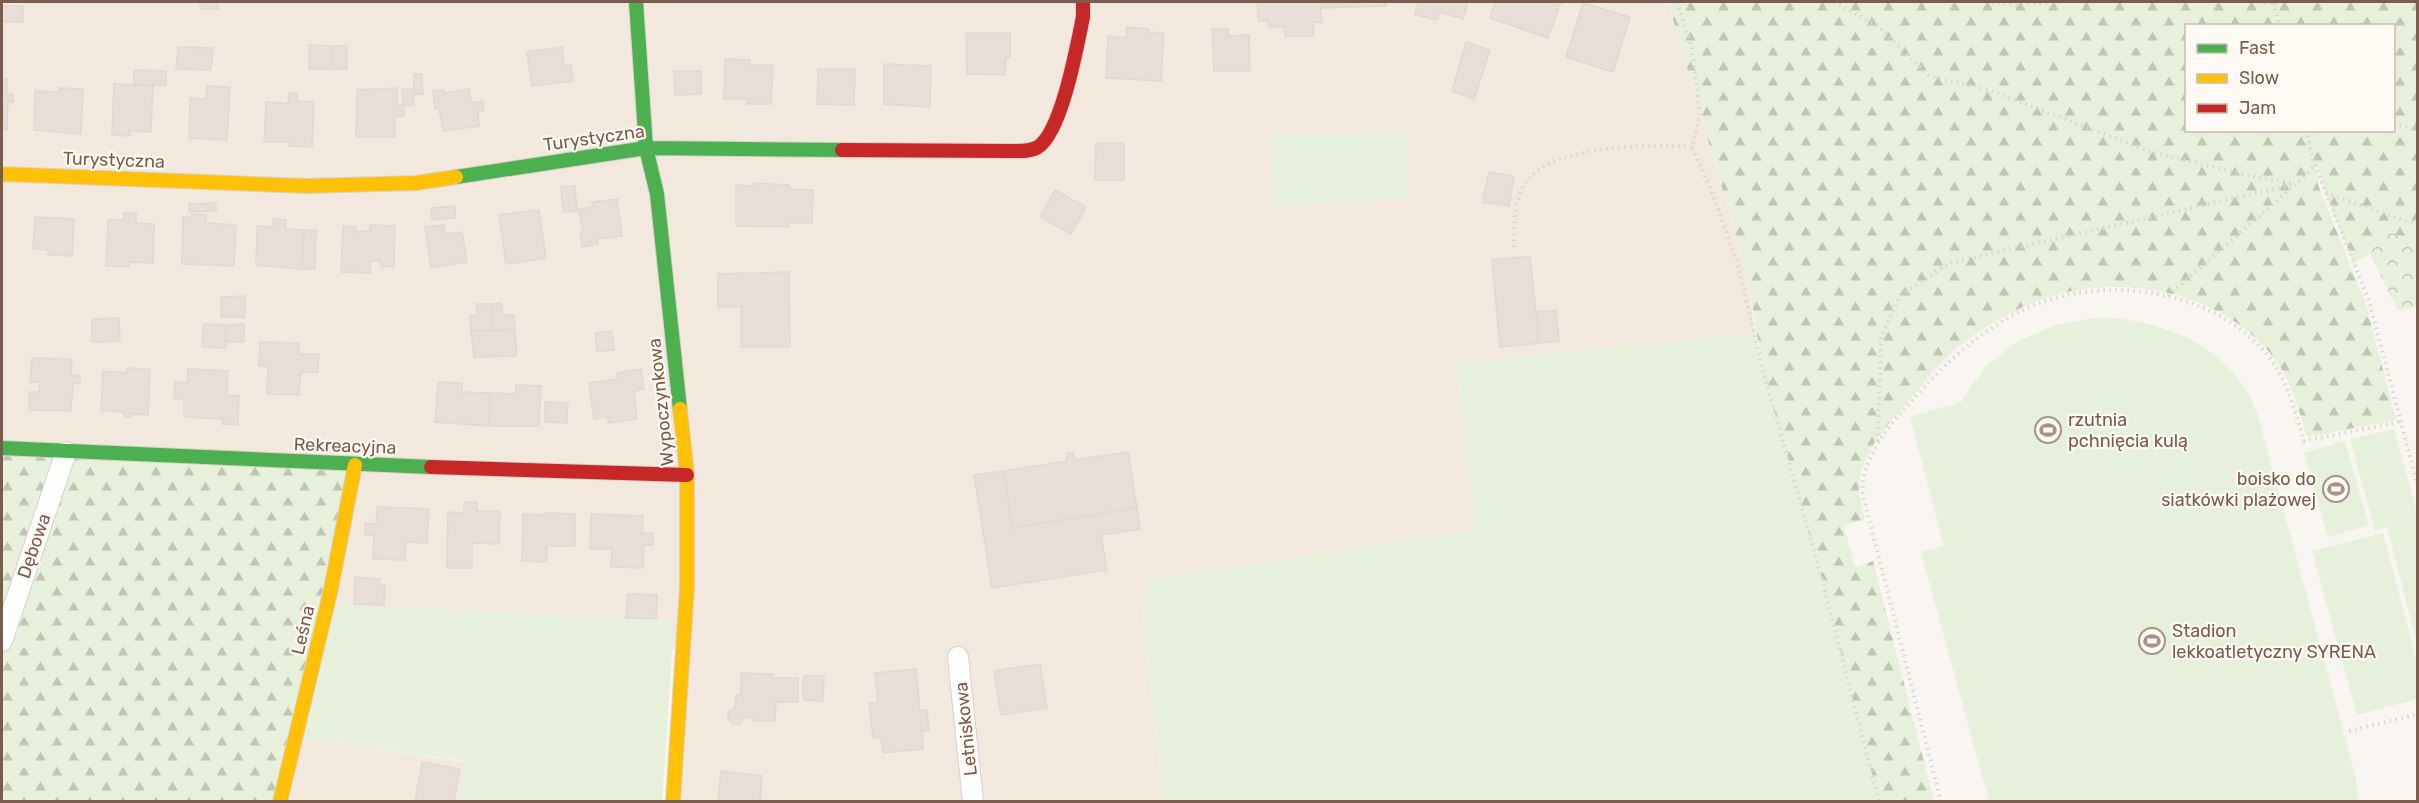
<svg xmlns="http://www.w3.org/2000/svg" width="2419" height="803" viewBox="0 0 2419 803" font-family="Rubik,sans-serif">
	<style>
		.residential { fill: #f2e8de }
		.grass { fill: #e7f0db }
		.forest { fill: url(#forest-firs); fill-rule: evenodd }
		.park { fill: url(#park-crowns) }
		.building { fill: #e6ded7; stroke: #e2d8d2; stroke-width: 1.5 }
		.lines { fill: none; stroke-linecap: round; stroke-linejoin: round }
		.street-casing { stroke: #d7d1cb; stroke-width: 22 }
		.fast-casing { stroke: #d9d2cb; stroke-width: 16 }
		.slow-casing { stroke: #d9d2cb; stroke-width: 16 }
		.jam-casing { stroke: #d9d2cb; stroke-width: 16 }
		.path { stroke: #dcd5d0; stroke-width: 4; stroke-dasharray: 1.5 4.5; stroke-linecap: butt }
		.street { stroke: #fefefd; stroke-width: 20 }
		.fast { stroke: #4caf50; stroke-width: 14 }
		.slow { stroke: #ffc107; stroke-width: 14 }
		.jam { stroke: #c62828; stroke-width: 14 }
		.labels { text-anchor: middle; dominant-baseline: central; stroke-width: 4.5; stroke-linejoin: round; paint-order: stroke }
		.street-label { font-size: 18px; fill: #7a5c4d; stroke: #fffaf3 }
		.poi-label { font-size: 18px; fill: #7a5c4d; stroke: #fffaf3; text-anchor: start }
	</style>
	<defs>
		<pattern id="forest-firs" width="22" height="20" patternUnits="userSpaceOnUse" patternTransform="scale(1.5)"><rect width="22" height="20" fill="#e7f0db"/><path d="M5 1l3.5 6h-7zM16 11l3.5 6h-7z" fill="#c0c6b4"/></pattern>
		<pattern id="park-crowns" width="20" height="18" patternUnits="userSpaceOnUse" patternTransform="scale(1.5)"><rect width="20" height="18" fill="#e7f0db"/><path d="M2 6a3 3 0 1 1 6 0M12 15a3 3 0 1 1 6 0" fill="none" stroke="#c0c6b4"/></pattern>
	</defs>
	<rect width="100%" height="100%" fill="#f9f5f0"/>
	<path class="residential" d="M2 2H1668L1747 274 1755 333 1456 364 1477 530 1146 581 1143 616 1163 801H673L683 647 300 738 466 762 459 801 2 802Z"/>
	<path class="grass" d="M1407 133V199L1270 207 1271 134Z
		M2100 317C2158 320 2221 342 2250 397 2257 411 2261 426 2265 441L2356 778 2358 801H1989L1921 552 1944 546 1910 417 1961 402 1985 367 2018 341 2056 325Z
		M1755 333 1763 371 1822 579 1879 801H1163L1143 616 1146 581 1476 530 1456 364Z
		M2394 429 2417 513V644L2387 527 2375 531 2350 439Z
		M2345 441 2369 525 2328 537 2304 453Z
		M2383 533 2417 662V699L2357 715 2312 551Z
		M333 604 674 621 662 801H459L465 761 300 738Z"/>
	<path class="forest" d="M1668 2H2417V244L2385 230 2370 254 2354 264 2325 193 2309 144 2317 170 2318 185 2366 304 2396 420 2307 437C2299 412 2293 386 2279 365 2226 287 2107 268 2025 306 2001 317 1968 337 1949 355 1936 367 1925 382 1913 396 1891 420 1856 457 1859 492 1860 501 1863 510 1865 519L1844 526 1855 567 1873 561 1934 801H1879L1822 579 1763 371 1747 274ZM2186 26H2394V130H2186Z
		M2 448 355 465 283 801H2Z"/>
	<path class="park" d="M2385 230 2417 244V306L2398 311 2370 254Z"/>
	<path class="building" d="M200 2H218V9H200Z
		M1256 2H1320L1322 22H1314L1313 36H1285L1284 27H1269L1268 21H1259Z
		M1320 2H1387L1385 6 1321 8Z
		M1418 2H1468L1463 19 1440 12 1437 20 1415 15Z
		M1495 2H1561L1548 38 1490 18Z
		M1583 3 1630 17 1613 72 1566 57Z
		M2 6H23V22H2Z
		M1127 27 1149 29 1148 32 1164 33 1161 81 1106 78 1108 36 1126 38Z
		M1212 29H1228V36L1249 35 1250 71H1214Z
		M966 33H1010V58H1006L1005 75 967 74Z
		M1466 42 1490 50 1474 99 1452 91Z
		M309 45 330 46V69H309Z
		M332 46H347V69H332Z
		M178 47 213 48 211 70 176 69Z
		M562 47 564 66 571 65 573 81 532 86 527 52Z
		M725 59 750 60V65H773L771 104H747L748 99H724Z
		M884 64 931 66 930 107 884 104Z
		M818 69H855L854 105 817 104Z
		M134 70 166 71V85H134Z
		M674 71H701V94L675 95Z
		M414 74H422L423 94 414 95Z
		M2 79H7V94H13V102H8L7 130H2Z
		M114 84 153 86 151 132 130 131V136L112 135Z
		M207 86 230 87 227 140 189 138 190 98 206 99Z
		M59 88 83 89 81 134 34 130 35 91 59 92Z
		M397 88V105H404V116H395V137H356L357 90Z
		M402 89H413L414 105 403 106Z
		M469 89 471 103 483 101 484 111 478 112 479 126 443 131 439 108 435 109 433 91 444 90V93Z
		M289 93H297V101L314 102 312 147 289 146V142H264L266 102 288 103Z
		M1096 143H1124V180H1095Z
		M1489 172 1514 176 1509 206 1482 202Z
		M754 183 789 185 790 189 813 190 812 223H789V227L736 226V185L754 186Z
		M575 186 577 211 563 212 561 187Z
		M1055 190 1086 207 1071 234 1040 217Z
		M617 199 622 236 597 239 598 244 582 247 580 234H583L579 209 593 207 592 202Z
		M216 203V211L189 212V204Z
		M455 206 456 218 432 220 431 208Z
		M539 210 546 258 506 264 499 215Z
		M124 213H136V223L154 224 153 263 129 262 128 267 106 266 108 220H124Z
		M192 214 206 215V223L236 225 234 266 182 264 183 217H192Z
		M35 217 74 219 72 256 48 255V250L33 249Z
		M273 219 286 220 285 229 304 230 302 269 256 265 257 226 273 227Z
		M370 225 395 226 394 267 381 266 380 261H371L370 273 341 272 343 226 356 227 355 232 370 231Z
		M444 225 445 234 462 232 467 262 431 268 425 227Z
		M304 230H316L315 269H302Z
		M1530 256 1539 343 1500 347 1492 260Z
		M789 272 790 347H741V307H718V274Z
		M245 296V317H221V297Z
		M501 303 503 315H514L515 329 492 330 491 304Z
		M476 304H491L492 330 471 331 470 316H477Z
		M1556 310 1559 341 1539 343 1536 312Z
		M119 318 120 341 92 342V319Z
		M203 324 226 325V348L202 347Z
		M244 324V342H226V325Z
		M515 330 517 356 474 357 471 331Z
		M612 331 614 350 597 352 595 333Z
		M260 342 299 343V354H319L318 372H301L299 395 267 394 268 366H259Z
		M32 358 72 359 71 375 80 376V384L73 383 71 411 29 410V392H39V382H30Z
		M127 368 150 369 148 415 131 414V417H124V412L101 410 103 371 127 373Z
		M188 369 228 371 227 395 239 396 238 425 222 424 223 419 184 417V399L174 398 175 382 187 383Z
		M641 369 644 389 634 391 637 419 608 423V417L594 419 589 383 617 379 616 373Z
		M438 382 462 383V392L490 393 489 426 435 422Z
		M516 385 541 386 539 426H489L490 393 516 394Z
		M545 402 568 403 567 423 545 422Z
		M1128 452 1137 508 1012 528 1004 471 1067 461 1066 454 1073 453 1075 460Z
		M1004 471 1012 528 1137 508 1140 529 1101 535 1107 570 992 588 974 475Z
		M464 502H477V511H500L499 544 472 543V568H447L448 512 464 513Z
		M377 507 429 509 427 543 406 542 405 560 373 559 374 536 365 535V523L376 524Z
		M546 513 575 514V546H547V562L522 561 523 514 546 515Z
		M591 514 643 516 642 533H653V545H644L643 568 611 567 612 549H590Z
		M355 577 380 579V585H385L384 605 354 604Z
		M628 594 657 595 656 619 626 618Z
		M1040 664 1047 708 1001 715 994 671Z
		M916 669 920 710H927L929 730 922 731 923 749 883 753 881 737 873 738 869 703 878 702 875 673Z
		M741 673 773 674V678H798V702H776L775 721H753V717H744L740 724H733L728 719V712L735 708 736 695H741Z
		M803 676H824L823 701 803 700Z
		M422 762 460 769 454 802H415Z
		M721 771 762 776 760 802H716L718 800Z"/>
	<g class="lines">
		<defs>
			<path id="street" d="M2 641 66 452
				M958 657 973 802"/>
			<path id="fast" d="M636 2 646 148 657 194 680 409
				M456 177 646 148 842 150
				M2 448 431 467"/>
			<path id="slow" d="M2 174 307 186 416 183 456 177
				M280 802 331 589 355 465
				M673 802 687 588V475L680 409"/>
			<path id="jam" d="M842 150 1010 151C1018 151 1030 152 1038 147 1062 131 1077 46 1083 17V2
				M431 467 687 475"/>
		</defs>
		<use href="#street" class="street-casing"/>
		<use href="#fast" class="fast-casing"/>
		<use href="#slow" class="slow-casing"/>
		<use href="#jam" class="jam-casing"/>
		<path class="path" d="M1677 2 1692 48 1700 115 1692 147 1713 195 1738 265 1763 371 1822 579 1879 802
			M1834 2 1878 26 1929 76 1989 90 2148 151 2250 176 2293 183
			M1992 2 2017 6 2060 2
			M2252 2 2274 3 2281 2
			M2274 3 2279 26
			M2394 124 2418 130
			M2306 130 2315 165 2369 301 2418 487
			M2326 193 2418 225
			M1514 247C1514 224 1513 194 1531 176 1563 145 1650 144 1692 147
			M2168 296 2296 184 2315 165
			M1878 441 1881 339 1900 295 1950 263 2296 184
			M2349 731 2418 714
			M1941 802 1862 491C1864 452 1892 422 1917 395 1947 361 1982 330 2023 310 2101 272 2218 288 2272 361 2289 385 2295 413 2304 441L2399 422"/>
		<use href="#street" class="street"/>
		<use href="#fast" class="fast"/>
		<use href="#slow" class="slow"/>
		<use href="#jam" class="jam"/>
	</g>
	<defs>
		<symbol id="stadium-ring" viewBox="-11 -11 22 22"><circle r="9.5" fill="#fffaf3" stroke="#a69286" stroke-width="1.5"/><path d="M0-5a6.5 5 0 1 0 0 10a6.5 5 0 1 0 0-10ZM-3.5-1.8h7v3.6h-7Z" fill="#a69286"/></symbol>
	</defs>
	<g fill-rule="evenodd">
		<use href="#stadium-ring" x="2033" y="415" width="30" height="30"/>
		<use href="#stadium-ring" x="2321" y="474" width="30" height="30"/>
		<use href="#stadium-ring" x="2137" y="626" width="30" height="30"/>
	</g>
	<g class="labels">
		<g class="street-label">
			<text transform="translate(594 138) rotate(-8)">Turystyczna</text>
			<text transform="translate(114 160) rotate(2)">Turystyczna</text>
			<text transform="translate(661 402) rotate(-96)">Wypoczynkowa</text>
			<text transform="translate(345 446) rotate(2)">Rekreacyjna</text>
			<text transform="translate(34 546) rotate(-71)">Dębowa</text>
			<text transform="translate(303 630) rotate(-77)">Leśna</text>
			<text transform="translate(966 729) rotate(-96)">Letniskowa</text>
		</g>
		<g class="poi-label">
			<text x="2068" y="420">rzutnia<tspan x="2068" dy="21">pchnięcia kulą</tspan></text>
			<text x="2316" y="479" text-anchor="end">boisko do<tspan x="2316" dy="21">siatkówki plażowej</tspan></text>
			<text x="2172" y="631">Stadion<tspan x="2172" dy="21">lekkoatletyczny SYRENA</tspan></text>
		</g>
	</g>
	<rect width="2419" height="803" fill="none" stroke="#7a5c4d" stroke-width="6"/>
	<rect x="2185" y="24" width="210" height="108" fill="#fffaf3" stroke="#cabbb1" stroke-width="1.5"/>
	<rect x="2197" y="44" width="30" height="9" fill="#4caf50" stroke="#cabbb1" stroke-width="1.5"/>
	<text x="2239" y="54" font-size="18" fill="#7a5c4d">Fast</text>
	<rect x="2197" y="74" width="30" height="9" fill="#ffc107" stroke="#cabbb1" stroke-width="1.5"/>
	<text x="2239" y="84" font-size="18" fill="#7a5c4d">Slow</text>
	<rect x="2197" y="104" width="30" height="9" fill="#c62828" stroke="#cabbb1" stroke-width="1.5"/>
	<text x="2239" y="114" font-size="18" fill="#7a5c4d">Jam</text>
</svg>
